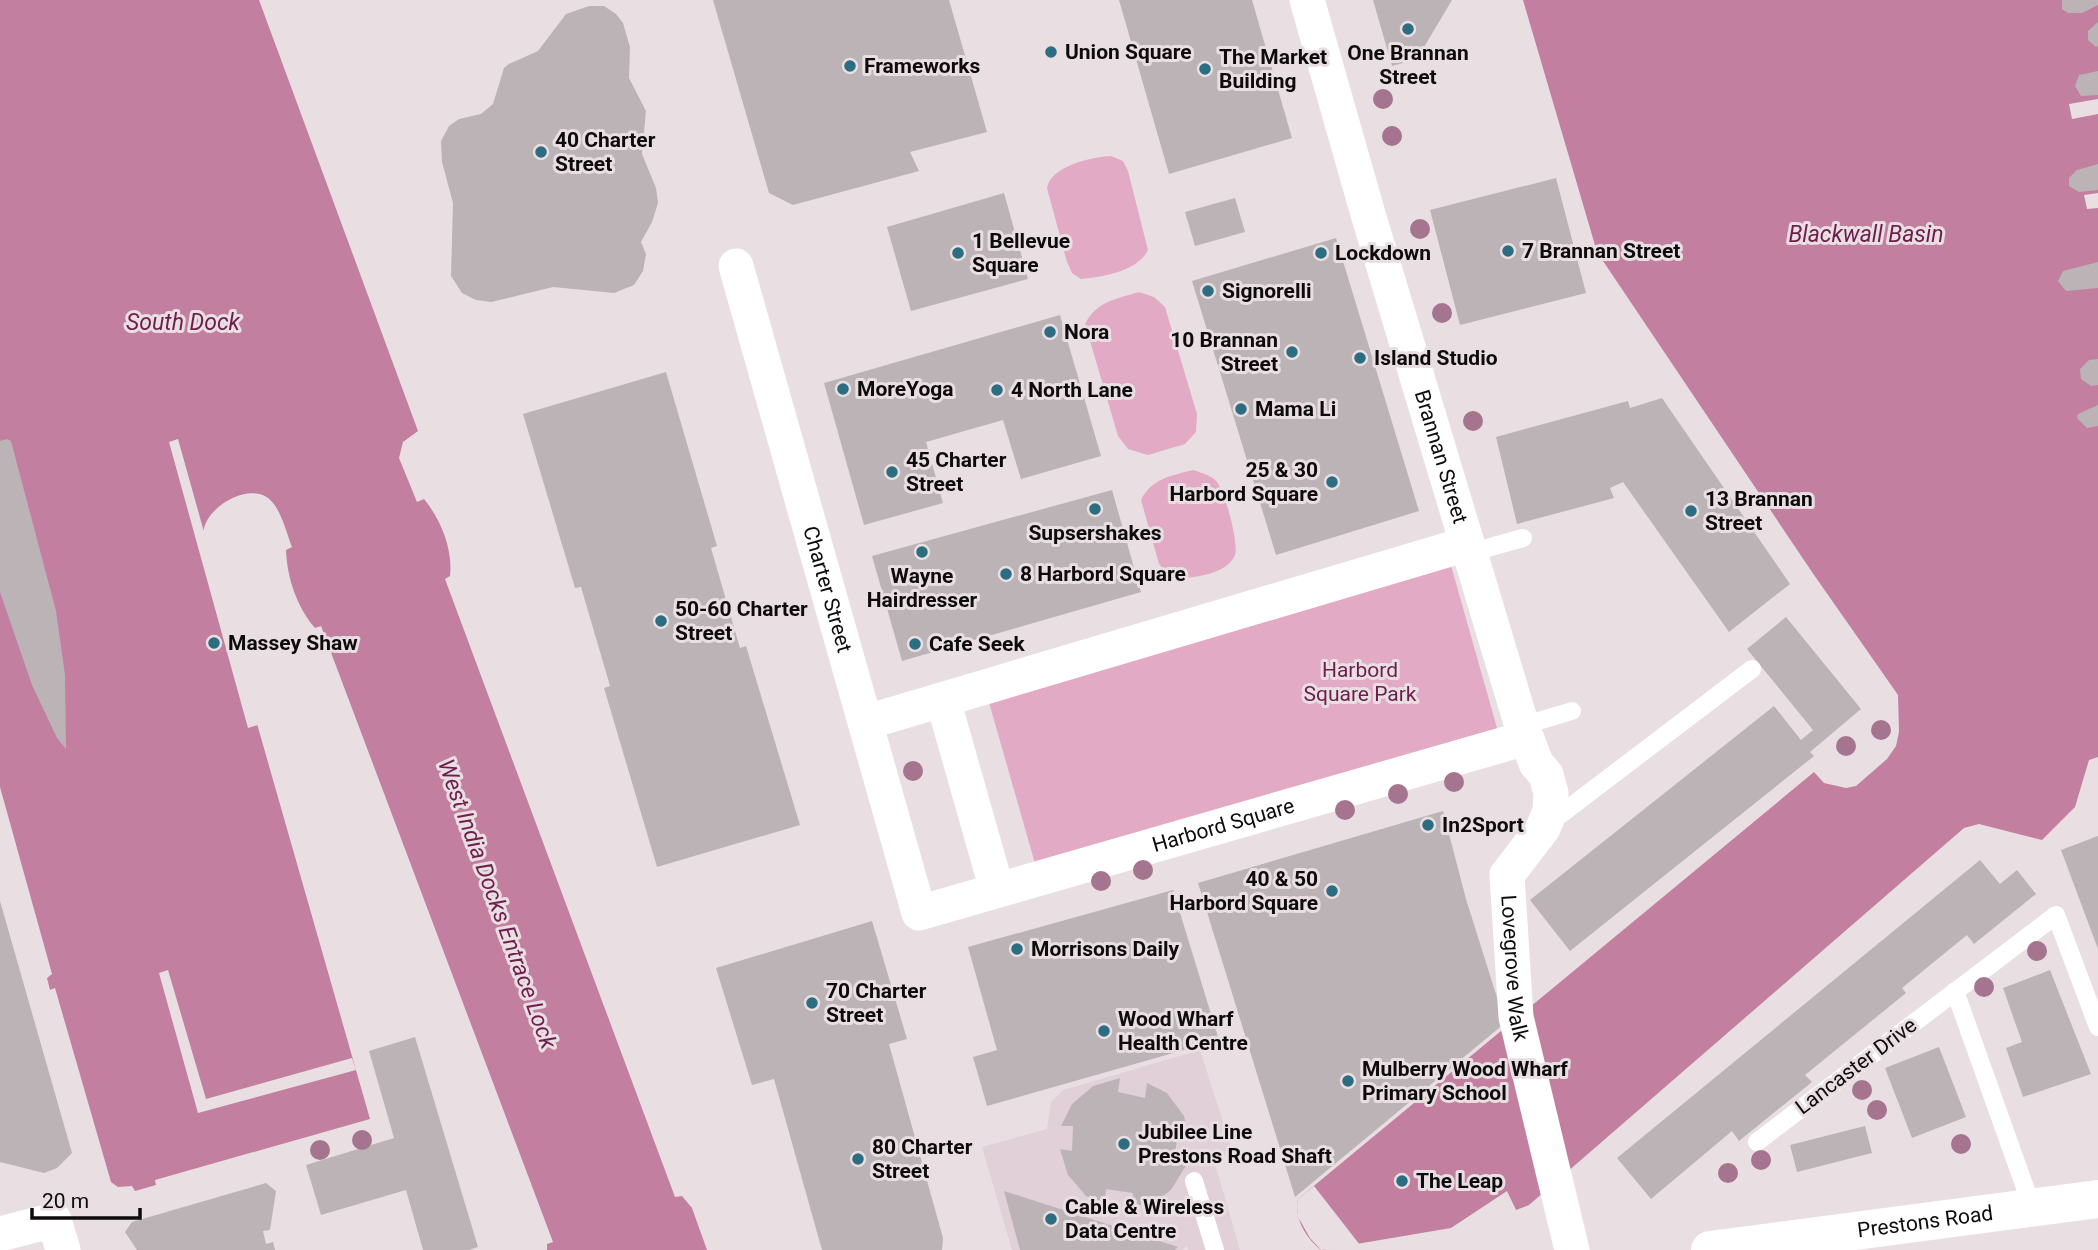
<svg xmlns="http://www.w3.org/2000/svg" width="2098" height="1250" viewBox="0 0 2098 1250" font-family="Roboto,sans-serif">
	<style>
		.built { fill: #e2d0d8 }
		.green { fill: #e3aac5 }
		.water { fill: #c27fa0 }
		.pier { fill: #e9dfe3 }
		.building { fill: #bcb3b7 }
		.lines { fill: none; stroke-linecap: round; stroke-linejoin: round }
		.lane { stroke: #fff; stroke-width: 18 }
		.street { stroke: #fff; stroke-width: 35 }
		.primary { stroke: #fff; stroke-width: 38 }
		.tree { fill: #a57590 }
		.poi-dot { fill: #2c6d81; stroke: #e9dfe3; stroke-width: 2.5 }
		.labels { text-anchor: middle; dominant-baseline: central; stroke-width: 6; stroke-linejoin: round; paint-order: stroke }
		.poi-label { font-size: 21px; font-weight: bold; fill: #0e0b0d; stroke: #e9dfe3; text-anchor: start }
		.street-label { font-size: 21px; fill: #0e0b0d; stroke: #e9dfe3 }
		.park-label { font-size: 21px; fill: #6d1e4c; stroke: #e9dfe3 }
		.water-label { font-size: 23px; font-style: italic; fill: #6e1e4d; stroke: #e9dfe3 }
	</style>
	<rect width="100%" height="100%" fill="#e9dfe3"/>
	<path class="built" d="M1200 1050 1233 1153 1214 1160 1240 1250H1188L1187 1246 1182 1250H1012L982 1147 1047 1129 1051 1102 1063 1090Z"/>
	<path class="green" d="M1111 156 1123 161 1128 171 1148 250C1138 271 1103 277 1081 279L1072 273 1067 262 1047 188C1051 166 1091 157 1111 156Z
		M1139 292 1154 297 1165 307 1197 414 1196 432 1185 444 1148 455 1128 449 1118 436 1085 324C1097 301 1116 299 1139 292Z
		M1193 470C1202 473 1211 475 1217 482 1225 491 1239 544 1235 555 1227 575 1190 579 1171 578L1159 564 1141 500C1152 478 1171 476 1193 470Z
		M1450 562 1499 735 1036 867 988 699Z"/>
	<path class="water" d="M0 0H259L418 431 403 442 399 458 417 502 424 499C441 520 453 549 450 576L445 579 675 1197 682 1196 692 1208 707 1250H547V1244L553 1242 321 626 315 628C297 607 287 578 286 550L292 547C286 532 281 508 268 498 246 482 203 509 203 535L370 1119 155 1180 156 1185 135 1191 132 1186 118 1187 111 1182 55 988 50 990 47 978 52 974 0 787Z
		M1523 0H2098V757L2089 760 2075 807 2042 840 1979 824 1964 828 1529 1205 1516 1210 1507 1191 1451 1228 1321 1250C1306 1238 1294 1219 1298 1199L1814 772 1824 783 1846 788 1856 786 1887 759 1896 746 1899 732 1898 695 1812 572 1597 252Z"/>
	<path class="pier" d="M2098 99V114L2072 119 2069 104Z
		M2098 193V208L2087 209 2084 195Z
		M178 439 258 725 248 728 169 442Z
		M168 970 206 1099 352 1058 356 1070 198 1113 159 973Z
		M1314 1186 1360 1245 1321 1250 1310 1238 1298 1217 1297 1206 1298 1199Z"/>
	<path class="building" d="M713 0H949L987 132 910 152 919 171 793 205 769 193Z
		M1119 0H1252L1292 138 1169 174Z
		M1373 0H1452L1417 59 1392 66Z
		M2062 0H2098V5L2082 13H2068L2062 9Z
		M589 6H604L616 14 623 23 630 47 629 78 646 111 642 154 656 188 658 203 652 222 641 242 646 254 643 271 634 285 614 293 553 287 491 302 476 300 462 293 451 276 453 203 442 162 441 141 449 126 459 119 481 114 493 104 504 68 509 64 538 51 566 14Z
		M2098 22V46L2096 47 2088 40V31Z
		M2098 71V95L2081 96 2075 86 2079 75Z
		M2098 164V190L2079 192 2069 186V178L2077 170Z
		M1556 178 1586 293 1460 325 1430 210Z
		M1004 193 1028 279 911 311 887 227Z
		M1235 198 1245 232 1195 246 1185 212Z
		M1336 238 1419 511 1276 555 1192 281Z
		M2098 262V288L2066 291 2058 281 2063 271Z
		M1060 315 1101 456 1021 479 1003 420 926 442 943 503 864 525 824 383Z
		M2098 359V385L2091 386 2081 379 2080 369 2089 360Z
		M666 372 717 546 711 548 740 648 746 646 800 825 657 867 604 688 610 686 581 587 575 588 523 414Z
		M1662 398 1790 584 1729 632 1623 482 1610 488 1614 498 1517 524 1496 437 1628 401 1630 408Z
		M2098 405V426L2087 428 2077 418 2078 414Z
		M7 439 11 441 56 611 65 675 66 749 57 738 32 685 0 592V441Z
		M1112 490 1141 592 902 661 872 556Z
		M1786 617 1861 709 1810 752 1814 756 1794 772 1570 951 1530 900 1774 706 1801 740 1813 730 1747 649Z
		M1443 811 1466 899 1505 1023 1295 1197 1198 883Z
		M2098 836V949L2061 850Z
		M1980 860 2000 884 2017 870 2036 894 1974 944 1967 935 1902 988 1906 993 1805 1075 1812 1082 1739 1141 1732 1131 1651 1199 1617 1158Z
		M1173 890 1219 1040 987 1106 973 1057 997 1050 968 947Z
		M0 901 72 1153 57 1168 44 1173 0 1162Z
		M872 921 907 1039 889 1044 943 1238 942 1250H822L774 1079 752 1085 716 968Z
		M2050 970 2091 1074 2023 1097 2006 1048 2022 1042 2003 988Z
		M415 1037 478 1247 469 1250H423L406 1190 321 1215 306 1165 394 1138 369 1051Z
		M1939 1047 1966 1117 1912 1138 1885 1068Z
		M1120 1078 1118 1092 1145 1098 1147 1083 1167 1093 1184 1116 1190 1139 1177 1138 1174 1163 1187 1164 1171 1190 1156 1201 1132 1207 1133 1193 1106 1189 1104 1205 1086 1196 1068 1175 1060 1149 1072 1151 1073 1126H1061L1072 1104 1093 1086Z
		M1865 1126 1872 1153 1797 1172 1790 1145Z
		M266 1183 276 1191 270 1230 263 1231 266 1244 273 1242 275 1250H137L125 1232 132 1222Z
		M1004 1191 1178 1247 1175 1250H1020Z"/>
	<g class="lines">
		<path class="lane" d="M1469 553 1523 538
			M1522 726 1572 711
			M1548 824 1752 669
			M1955 991 2032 1207
			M1757 1142 2056 915 2098 1027
			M1194 1181 1215 1250"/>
		<g class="street">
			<path id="s1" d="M1307 0 1368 214 1522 726 1536 763 1546 775 1551 793 1550 811 1543 828 1507 875 1516 1017 1572 1250"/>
			<path id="s2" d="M736 266 919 913 1526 738"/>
			<path d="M943 700 997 890"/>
			<path d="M867 722 1467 544"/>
			<path d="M0 1234 54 1220 63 1250"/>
		</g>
		<path class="primary" id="s3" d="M1710 1250 2098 1199"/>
	</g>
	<g class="tree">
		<circle cx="1383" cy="99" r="10"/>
		<circle cx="1392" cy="136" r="10"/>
		<circle cx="1420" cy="229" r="10"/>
		<circle cx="1442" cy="313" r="10"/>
		<circle cx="1473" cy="421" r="10"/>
		<circle cx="1881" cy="730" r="10"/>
		<circle cx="1846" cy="746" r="10"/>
		<circle cx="913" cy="771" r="10"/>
		<circle cx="1454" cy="782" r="10"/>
		<circle cx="1398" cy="794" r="10"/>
		<circle cx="1345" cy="810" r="10"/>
		<circle cx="1143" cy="870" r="10"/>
		<circle cx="1101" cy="881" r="10"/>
		<circle cx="2037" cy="951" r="10"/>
		<circle cx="1984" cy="987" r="10"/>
		<circle cx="1862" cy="1090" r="10"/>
		<circle cx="1877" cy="1110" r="10"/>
		<circle cx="362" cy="1140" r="10"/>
		<circle cx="1961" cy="1144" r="10"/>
		<circle cx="320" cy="1150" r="10"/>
		<circle cx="1761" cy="1160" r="10"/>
		<circle cx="1728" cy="1173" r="10"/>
	</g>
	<g class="poi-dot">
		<circle cx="1408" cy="29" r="7"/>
		<circle cx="1051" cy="52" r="7"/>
		<circle cx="850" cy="66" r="7"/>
		<circle cx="1205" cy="69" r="7"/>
		<circle cx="541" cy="152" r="7"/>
		<circle cx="1508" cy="251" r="7"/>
		<circle cx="958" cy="253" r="7"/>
		<circle cx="1321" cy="253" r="7"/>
		<circle cx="1208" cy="291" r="7"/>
		<circle cx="1050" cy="332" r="7"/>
		<circle cx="1292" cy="352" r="7"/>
		<circle cx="1360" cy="358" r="7"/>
		<circle cx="843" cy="389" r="7"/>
		<circle cx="997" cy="390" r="7"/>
		<circle cx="1241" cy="409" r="7"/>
		<circle cx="892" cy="472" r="7"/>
		<circle cx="1332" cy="482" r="7"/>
		<circle cx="1095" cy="509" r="7"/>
		<circle cx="1691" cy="511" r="7"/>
		<circle cx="922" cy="552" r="7"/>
		<circle cx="1006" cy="574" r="7"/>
		<circle cx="661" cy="621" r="7"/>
		<circle cx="214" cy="643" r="7"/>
		<circle cx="915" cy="644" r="7"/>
		<circle cx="1428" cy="825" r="7"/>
		<circle cx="1332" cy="891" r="7"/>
		<circle cx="1017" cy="949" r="7"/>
		<circle cx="812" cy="1003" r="7"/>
		<circle cx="1104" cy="1031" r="7"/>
		<circle cx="1348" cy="1081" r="7"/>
		<circle cx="1124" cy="1144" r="7"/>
		<circle cx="858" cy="1159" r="7"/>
		<circle cx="1402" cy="1181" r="7"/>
		<circle cx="1051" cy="1219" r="7"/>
	</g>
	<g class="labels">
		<g class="poi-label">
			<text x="1065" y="52">Union Square</text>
			<text x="1408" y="53" text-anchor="middle">One Brannan<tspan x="1408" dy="24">Street</tspan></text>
			<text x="1219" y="57">The Market<tspan x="1219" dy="24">Building</tspan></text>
			<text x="864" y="66">Frameworks</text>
			<text x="555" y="140">40 Charter<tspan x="555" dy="24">Street</tspan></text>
			<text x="972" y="241">1 Bellevue<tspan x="972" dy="24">Square</tspan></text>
			<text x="1522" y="251">7 Brannan Street</text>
			<text x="1335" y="253">Lockdown</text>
			<text x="1222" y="291">Signorelli</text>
			<text x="1064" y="332">Nora</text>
			<text x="1278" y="340" text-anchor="end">10 Brannan<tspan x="1278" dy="24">Street</tspan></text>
			<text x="1374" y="358">Island Studio</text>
			<text x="857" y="389">MoreYoga</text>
			<text x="1011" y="390">4 North Lane</text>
			<text x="1255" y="409">Mama Li</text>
			<text x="906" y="460">45 Charter<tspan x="906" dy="24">Street</tspan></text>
			<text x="1318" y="470" text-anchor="end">25 &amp; 30<tspan x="1318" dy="24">Harbord Square</tspan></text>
			<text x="1705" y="499">13 Brannan<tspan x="1705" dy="24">Street</tspan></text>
			<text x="1095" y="533" text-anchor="middle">Supsershakes</text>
			<text x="1020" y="574">8 Harbord Square</text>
			<text x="922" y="576" text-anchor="middle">Wayne<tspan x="922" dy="24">Hairdresser</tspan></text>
			<text x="675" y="609">50-60 Charter<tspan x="675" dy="24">Street</tspan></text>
			<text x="228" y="643">Massey Shaw</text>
			<text x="929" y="644">Cafe Seek</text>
			<text x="1442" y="825">In2Sport</text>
			<text x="1318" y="879" text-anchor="end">40 &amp; 50<tspan x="1318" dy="24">Harbord Square</tspan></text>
			<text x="1031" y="949">Morrisons Daily</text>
			<text x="826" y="991">70 Charter<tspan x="826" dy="24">Street</tspan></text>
			<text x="1118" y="1019">Wood Wharf<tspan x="1118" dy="24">Health Centre</tspan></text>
			<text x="1362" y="1069">Mulberry Wood Wharf<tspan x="1362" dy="24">Primary School</tspan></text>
			<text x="1138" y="1132">Jubilee Line<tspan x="1138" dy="24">Prestons Road Shaft</tspan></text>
			<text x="872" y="1147">80 Charter<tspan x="872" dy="24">Street</tspan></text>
			<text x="1416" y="1181">The Leap</text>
			<text x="1065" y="1207">Cable &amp; Wireless<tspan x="1065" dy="24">Data Centre</tspan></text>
		</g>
		<g class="street-label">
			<text stroke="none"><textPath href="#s1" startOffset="476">Brannan Street</textPath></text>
			<text stroke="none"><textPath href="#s2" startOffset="336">Charter Street</textPath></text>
			<text stroke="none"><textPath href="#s2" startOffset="989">Harbord Square</textPath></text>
			<text stroke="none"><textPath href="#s1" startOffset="1020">Lovegrove Walk</textPath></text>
			<text transform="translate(1856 1066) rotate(-37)">Lancaster Drive</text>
			<text stroke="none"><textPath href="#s3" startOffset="217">Prestons Road</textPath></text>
		</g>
		<g class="park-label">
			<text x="1360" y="670">Harbord<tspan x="1360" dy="24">Square Park</tspan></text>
		</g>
		<g class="water-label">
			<text x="1866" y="234">Blackwall Basin</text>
			<text x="183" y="322">South Dock</text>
			<text transform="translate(497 904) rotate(70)">West India Docks Entrace Lock</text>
		</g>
	</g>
	<path d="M32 1208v10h108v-10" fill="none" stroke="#0e0b0d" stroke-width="3.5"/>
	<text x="42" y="1208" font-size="21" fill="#0e0b0d" stroke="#e9dfe3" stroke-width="5" paint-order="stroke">20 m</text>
</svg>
